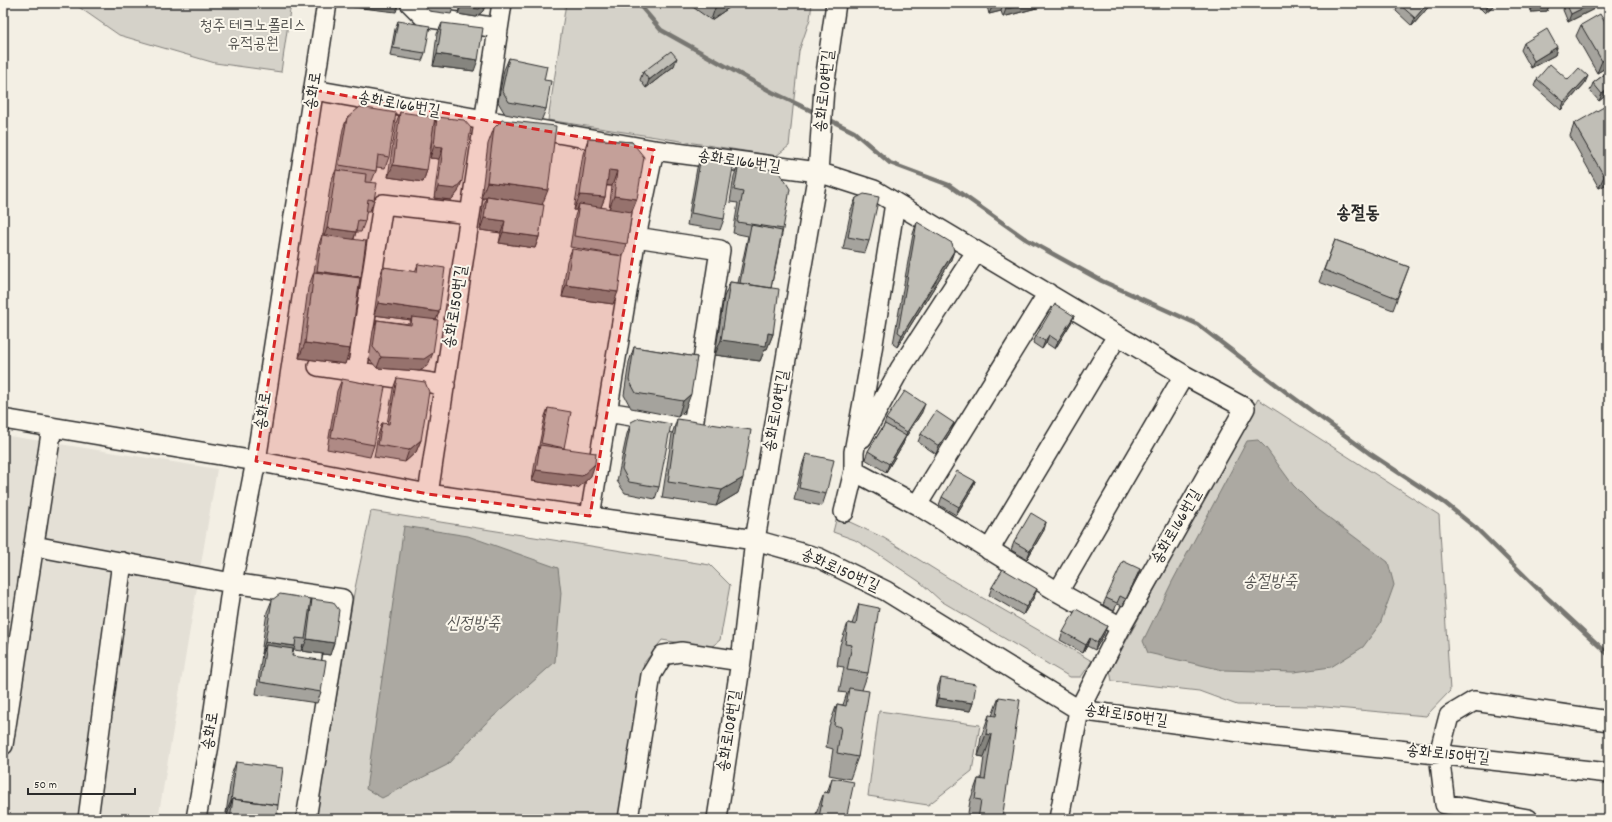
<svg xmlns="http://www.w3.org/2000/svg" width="1612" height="822" viewBox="0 0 1612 822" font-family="Dekko,'Poor Story',sans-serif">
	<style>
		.built { fill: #e4e0d6 }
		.green { fill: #d5d2c9; stroke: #807e7a }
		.water { fill: #aca9a2; stroke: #787772 }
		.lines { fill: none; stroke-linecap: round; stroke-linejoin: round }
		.stream { stroke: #787772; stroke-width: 4.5 }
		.minor-casing { stroke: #2b2b2b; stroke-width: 22 }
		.minor { stroke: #fbf7ec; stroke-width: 19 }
		.wall { fill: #a5a39d; stroke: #2b2b2b; fill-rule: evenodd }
		.shaded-wall { fill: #86857f; stroke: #2b2b2b }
		.building { fill: #c0beb6; stroke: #2b2b2b }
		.marked { fill: #d62828; fill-opacity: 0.2; stroke: #d62828; stroke-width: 3; stroke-dasharray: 8 5; stroke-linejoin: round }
		.labels { text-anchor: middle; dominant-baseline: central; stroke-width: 4; stroke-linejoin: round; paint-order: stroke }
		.park-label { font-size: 16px; fill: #565552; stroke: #fbf7ec }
		.street-label { font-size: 16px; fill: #2b2b2b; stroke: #fbf7ec }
		.water-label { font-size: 17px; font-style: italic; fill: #585755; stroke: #fbf7ec }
		.quarter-label { font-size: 18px; font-weight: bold; fill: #2b2b2b; stroke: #fbf7ec }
	</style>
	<rect width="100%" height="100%" fill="#f3efe4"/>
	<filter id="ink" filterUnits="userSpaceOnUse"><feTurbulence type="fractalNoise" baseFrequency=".025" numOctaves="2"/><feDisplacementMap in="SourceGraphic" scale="8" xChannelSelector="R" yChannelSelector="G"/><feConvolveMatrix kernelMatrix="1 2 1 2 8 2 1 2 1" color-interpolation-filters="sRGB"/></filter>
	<g filter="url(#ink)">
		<path class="built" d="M3 435 217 469 158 819H3Z"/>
		<path class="green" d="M73 3H291L281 72 215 63 119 35Z
			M566 3H812L810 19 799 51 789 146 776 156 548 120Z
			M1258 399 1439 515 1450 691 1426 716 1314 706 1237 705 1199 691 1112 681 1110 671Z
			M371 511 710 565 730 585 720 640 710 648 662 640 644 663 619 819H316L354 593Z
			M837 516 884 538 955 582 1092 661 1081 677H1070L941 601 920 582 883 557 855 540 833 532Z
			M879 711 980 725 972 771 928 805 868 796Z"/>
		<path class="water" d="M1258 440 1266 448 1293 485 1316 508 1388 562 1394 585 1380 624 1363 647 1331 667 1294 672 1223 670 1148 653 1143 641 1172 582 1247 441Z
			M404 526 468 536 558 568 561 593 555 662 485 724 447 765 382 798 366 789Z"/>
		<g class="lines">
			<path class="stream" d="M638 3 661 30 772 92 818 114
				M826 118 854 132 890 163 949 185 1024 238 1102 281 1197 324 1286 392 1369 453 1445 503 1477 529 1540 591 1609 655"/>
			<defs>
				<path id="minor" d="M410 3 424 17 498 28
					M314 90 654 150 818 172 874 190 1184 375 1245 408 1121 627 1079 710 1059 819
					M318 366 445 385
					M357 372 383 204 470 214
					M607 412 693 426 720 250 636 237
					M3 419 256 461 428 494 755 540 819 558 886 591 1079 710 1262 735 1609 773
					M862 438 900 369 976 252
					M854 471 917 505 1058 592 1121 627
					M428 494 502 3
					M917 505 1048 293
					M844 512 854 471V452L869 369 895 203
					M590 516 636 237 654 150
					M34 546 232 583 342 599 306 819
					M989 550 1117 336
					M1058 592 1184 375
					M3 745 52 427
					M88 819 122 562
					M196 819 209 745 232 583 256 461 327 3
					M628 819 651 675 663 655 681 652 741 661
					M717 819 741 661 755 540 818 172 824 88 836 3
					M1528 819 1445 804 1439 754 1449 716 1474 701 1609 721"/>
			</defs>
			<use href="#minor" class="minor-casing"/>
			<use href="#minor" class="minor"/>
		</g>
		<path class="wall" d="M423 3H455L451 14 429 11Z
			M460 3H486L483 11 476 17 458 14Z
			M691 3H736L711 20 690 5Z
			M988 3H1042L1040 7 1003 17 1001 11 989 14 987 6Z
			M1399 3H1432L1412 26 1396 11Z
			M1475 3H1494V5L1485 13Z
			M1530 3H1550L1547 11 1531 12Z
			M1565 3H1596L1594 9 1568 22 1563 10Z
			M398 21 425 53 422 61 390 56 395 29Z
			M442 23 474 71 433 66 437 34Z
			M1581 25 1609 30V66L1597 73 1576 36Z
			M1524 43 1557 47 1555 55 1531 68 1521 50Z
			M509 58 544 80 546 109 541 121 505 114 498 102 504 70Z
			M674 66 646 88 640 80 643 72Z
			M1609 71V93L1599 101 1590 91 1593 83Z
			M1537 79 1568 80 1585 83 1561 110 1534 86Z
			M400 112 427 170 423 182 388 177 396 123Z
			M437 117 458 192 451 200 434 198 439 159 430 158 433 128Z
			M347 118 389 157 385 168 376 167V171L371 183 374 200 370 211H366L365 221 361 232H356L354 239 361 277 359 282 345 364 299 358 308 288 314 272 318 247 322 235H323L331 181 336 170 343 129Z
			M1574 124 1609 183 1599 188 1570 136Z
			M494 128 543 204 539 237 535 248 499 243 501 233 480 230 483 208 486 198H481L488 144Z
			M588 139 632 142V213L627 244 623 256 570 247 575 216 577 210H574L583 154ZM606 186H612L609 209 601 207 605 197Z
			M701 156 724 219 720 230 687 225 697 168Z
			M739 164 783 229 771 288 773 334 767 349H765L760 361 715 355 724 297 730 282 738 283 748 236 733 233 738 203 730 202 734 176Z
			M856 198 869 241 865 253 843 249 851 210Z
			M917 222 954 251 950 262 897 347 893 344 913 234Z
			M1335 240 1409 267 1393 310 1319 282Z
			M572 249 613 304 562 297 567 261Z
			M418 264 439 312 436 320 428 365 420 371 377 368 369 359 373 331 377 320 409 324 411 320 374 315 379 279 383 267 415 272Z
			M1074 316 1071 323 1055 349 1046 343 1042 349 1033 343 1036 336Z
			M634 347 697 357 685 410 678 417 631 408 624 395 629 362Z
			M397 378 421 440 416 452 405 462 374 457 378 435 382 423 387 424 393 389Z
			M342 379 374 445 370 457 327 449 337 391Z
			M548 408 564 448 591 476 578 488 532 481 536 456 538 450 545 416Z
			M922 412 905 438 903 444 886 472 865 459 868 451 884 425 886 419Z
			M677 419 738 493 716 506 662 498 672 434Z
			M631 422 659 487 655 499 625 493 617 481 627 434Z
			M954 423 951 431 936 454 918 442 921 434Z
			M806 454 826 494 822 506 794 500 802 466Z
			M975 481 972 489 956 515 939 505 942 497Z
			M1046 522 1044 530 1027 559 1011 550 1014 542Z
			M1138 576 1123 606 1117 604 1114 611 1103 605 1106 598Z
			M992 587 1037 589 1034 597 1023 615 989 595Z
			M312 599 330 655 302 651 303 644 301 651 294 650 292 656 321 692 317 703 256 694 262 654H261L267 612 272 600 310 604Z
			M859 604 868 673 862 690 858 757 850 779 829 775 833 749 826 747 829 726 837 704 843 705 847 693 839 692 844 667 837 666 840 645 848 623 852 624Z
			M1063 632 1104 634 1095 650 1087 646 1083 653 1060 640Z
			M941 678 973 703 970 711 935 706 938 686Z
			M999 697 1002 819H967L970 801 978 779H981L984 757 978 756 981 737 989 715 992 716Z
			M236 762 277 814 305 819H226L228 813H226L232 773Z
			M832 778 846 819H815L816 814 824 792 827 793Z"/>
		<path class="shaded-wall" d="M354 3H399L396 12 353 7Z
			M486 3 483 11 476 17 458 14 461 6Z
			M536 3H552L551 5Z
			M723 3H736L711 20 715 8Z
			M1004 3 1001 11 989 14 992 7Z
			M1030 3H1042L1040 7 1003 17 1006 9Z
			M1428 3H1432L1412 26 1415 18Z
			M1490 3H1494V5L1485 13 1488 5Z
			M1550 3 1547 11 1531 12 1533 4Z
			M1593 3H1596L1594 9 1568 22 1571 14Z
			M1557 47 1555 55 1531 68 1534 61Z
			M437 54 478 60 474 71 433 66Z
			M1609 57V66L1597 73 1602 61Z
			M677 58 674 66 646 88 649 80Z
			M1588 76 1585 83 1561 110 1564 102Z
			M1609 88V93L1599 101 1602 94Z
			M434 146 443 147 439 159 430 158Z
			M393 165 427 170 423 182 388 177Z
			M609 170 617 171 612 186 603 185Z
			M1609 173V183L1599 188 1604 176Z
			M462 181 458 192 451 200 434 198 438 187Z
			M487 182 548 190 542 205 487 196 486 198H481Z
			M580 195 605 197 599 212 579 204 577 210H574Z
			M614 196 637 199 631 214 608 212Z
			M484 218 505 221 501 233 480 230Z
			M327 228 356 232 352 244 323 239Z
			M503 232 539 237 535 248 499 243Z
			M954 251 950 262 897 347 902 335Z
			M317 271 361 277 357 288 313 282Z
			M566 285 618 292 613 304 562 297Z
			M378 303 439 312 435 323 412 317 411 320 374 315Z
			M1074 316 1071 323 1055 349 1058 341Z
			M768 333 773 334 767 349H765L760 361 715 355 721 340Z
			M1049 335 1046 343 1042 349 1045 341Z
			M305 343 350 349 345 364 299 358Z
			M433 353 428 365 420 371 377 368 381 357Z
			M691 394 685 410 678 417 683 401Z
			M925 404 922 412 905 438 903 444 886 472 889 464 905 438 907 432Z
			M954 423 951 431 936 454 939 446Z
			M421 440 416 452 405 462 409 450Z
			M595 464 591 476 578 488 532 481 536 470Z
			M743 478 738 493 716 506 722 490Z
			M975 481 972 489 956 515 959 507Z
			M1046 522 1044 530 1027 559 1030 551Z
			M1140 569 1138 576 1123 606 1126 599Z
			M1037 589 1034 597 1023 615 1026 607Z
			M1107 626 1104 634 1095 650 1097 643Z
			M1090 638 1087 646 1083 653 1086 645Z
			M307 639 334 643 330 655 302 651Z
			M265 642 295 646 291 658 266 645 262 654H261Z
			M938 698 973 703 970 711 935 706Z
			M986 734 992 735 984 757 978 756Z
			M231 801H232L228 813H226Z"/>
		<path class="building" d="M461 3H486L479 9 461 6Z
			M708 3H723L715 8Z
			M991 3H1030L1006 9 1004 3 992 7Z
			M1399 3H1428L1415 18 1399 4Z
			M1533 3H1550L1533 4Z
			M1566 3H1593L1571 14Z
			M1600 14 1609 30V57L1602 61 1581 25Z
			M398 21 430 26 425 53 393 48Z
			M442 23 483 28 478 60 437 54Z
			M1547 29 1557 47 1534 61 1524 43Z
			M671 51 677 58 649 80 643 72Z
			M509 58 547 66 544 80 551 81 546 109 509 102 502 90Z
			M1550 64 1568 80 1579 68 1588 76 1564 102 1537 79Z
			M1609 71V88L1602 94 1593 83Z
			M1609 104V173L1604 176 1574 124Z
			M360 107 396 113 389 157 378 155 376 171 339 165 347 118Z
			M400 112 435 117 427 170 393 165Z
			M437 117 464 120 471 128 462 181 455 189 438 187 443 147 434 146Z
			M502 120 556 126 548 190 487 182 494 128Z
			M588 139 632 142 644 157 637 199 614 196 617 171 609 170 605 197 580 195Z
			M701 156 734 162 724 219 691 213Z
			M739 164 779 171 790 189 783 229 737 222 743 192 734 190Z
			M336 170 366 174 365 182 377 183 374 200 368 199 365 221 358 220 356 232 327 228Z
			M864 194 879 197 869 241 848 237 856 198Z
			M487 196 544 205 539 237 503 232 505 221 484 218Z
			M579 204 632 212 627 244 574 236Z
			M917 222 952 243 954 251 902 335 898 332Z
			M751 225 782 231 771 288 740 283Z
			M322 235 366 241 361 277 317 271Z
			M1335 240 1409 267 1397 298 1324 270Z
			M572 249 623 256 618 292 566 285Z
			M418 264 445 268 439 312 378 303 383 267 417 272Z
			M314 272 360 278 350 349 305 343Z
			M730 282 779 289 773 334 768 333 766 346 721 340Z
			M1055 304 1074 316 1058 341 1049 335 1045 341 1036 336Z
			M412 317 438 320 433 353 424 359 381 357 373 347 377 320 411 325Z
			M634 347 697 357 691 394 683 401 636 393 629 380Z
			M397 378 425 382 429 392 421 440 409 450 378 445 382 423 389 424Z
			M342 379 385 387 374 445 331 437Z
			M905 391 925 404 907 432 886 419Z
			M548 408 571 412 564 448 541 443Z
			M936 411 954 423 939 446 921 434Z
			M639 418 671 424 659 487 629 482 622 469 631 422Z
			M677 419 751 430 743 478 722 490 668 482Z
			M885 424 906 436 889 464 868 451Z
			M540 445 596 453 595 464 582 476 536 470Z
			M806 454 834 460 826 494 799 488Z
			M957 471 975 481 959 507 942 497Z
			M1031 513 1046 522 1030 551 1014 542Z
			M1123 561 1140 569 1126 599 1120 596 1117 603 1106 598Z
			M1003 569 1037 589 1026 607 992 587Z
			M280 594 311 599 305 639 296 638 295 646 265 642 272 600Z
			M312 599 333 602 339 610 334 643 307 639Z
			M859 604 879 608 868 673 847 670 852 645 845 644 848 623 856 625Z
			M1076 609 1107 626 1097 643 1090 638 1086 645 1063 632Z
			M266 645 293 649 292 656 326 661 321 692 260 682Z
			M941 678 976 684 973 703 938 698Z
			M849 688 869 691 858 757 837 753 841 727 834 725 837 704 846 706Z
			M999 697 1020 700 1002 819H978L981 800 975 799 978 779 985 780 992 735 986 734 989 715 996 716Z
			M236 762 283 768 278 805 233 799 232 801H231Z
			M832 778 854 782 846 819H825V818L819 817 824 792 829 793Z
			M233 799 278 805 277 814 305 818V819H230Z"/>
	</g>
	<path class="marked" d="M314 90 654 150 636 237 590 516 428 494 256 461Z"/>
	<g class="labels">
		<g class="park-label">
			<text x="253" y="26">청주 테크노폴리스<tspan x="253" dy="18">유적공원</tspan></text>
		</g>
		<g class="street-label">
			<text transform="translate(314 91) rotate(-81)">송화로</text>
			<text transform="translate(825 91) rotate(-84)">송화로108번길</text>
			<text transform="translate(399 105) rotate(10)">송화로166번길</text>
			<text transform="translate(739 162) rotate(8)">송화로166번길</text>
			<text transform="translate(456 307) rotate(-81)">송화로150번길</text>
			<text transform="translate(264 411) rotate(-81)">송화로</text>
			<text transform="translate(777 411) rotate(-80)">송화로108번길</text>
			<text transform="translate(1177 527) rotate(-60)">송화로166번길</text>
			<text transform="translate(840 571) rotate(24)">송화로150번길</text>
			<text transform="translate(1126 716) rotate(8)">송화로150번길</text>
			<text transform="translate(211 731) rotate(-81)">송화로</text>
			<text transform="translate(730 731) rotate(-81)">송화로108번길</text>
			<text transform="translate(1448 755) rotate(6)">송화로150번길</text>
		</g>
		<g class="water-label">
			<text x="1270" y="583">송절방죽</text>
			<text x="473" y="625">신정방죽</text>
		</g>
		<g class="quarter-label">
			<text x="1358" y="214">송절동</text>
		</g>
	</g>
	<rect width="1612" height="822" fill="none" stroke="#fbf7ec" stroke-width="16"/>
	<rect x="8" y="8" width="1596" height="806" fill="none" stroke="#2b2b2b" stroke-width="1.5" filter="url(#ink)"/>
	<path d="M28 788v6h107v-6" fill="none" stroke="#2b2b2b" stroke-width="2"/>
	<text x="34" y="788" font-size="12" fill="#2b2b2b" stroke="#fbf7ec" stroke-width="3" paint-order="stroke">50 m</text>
</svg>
